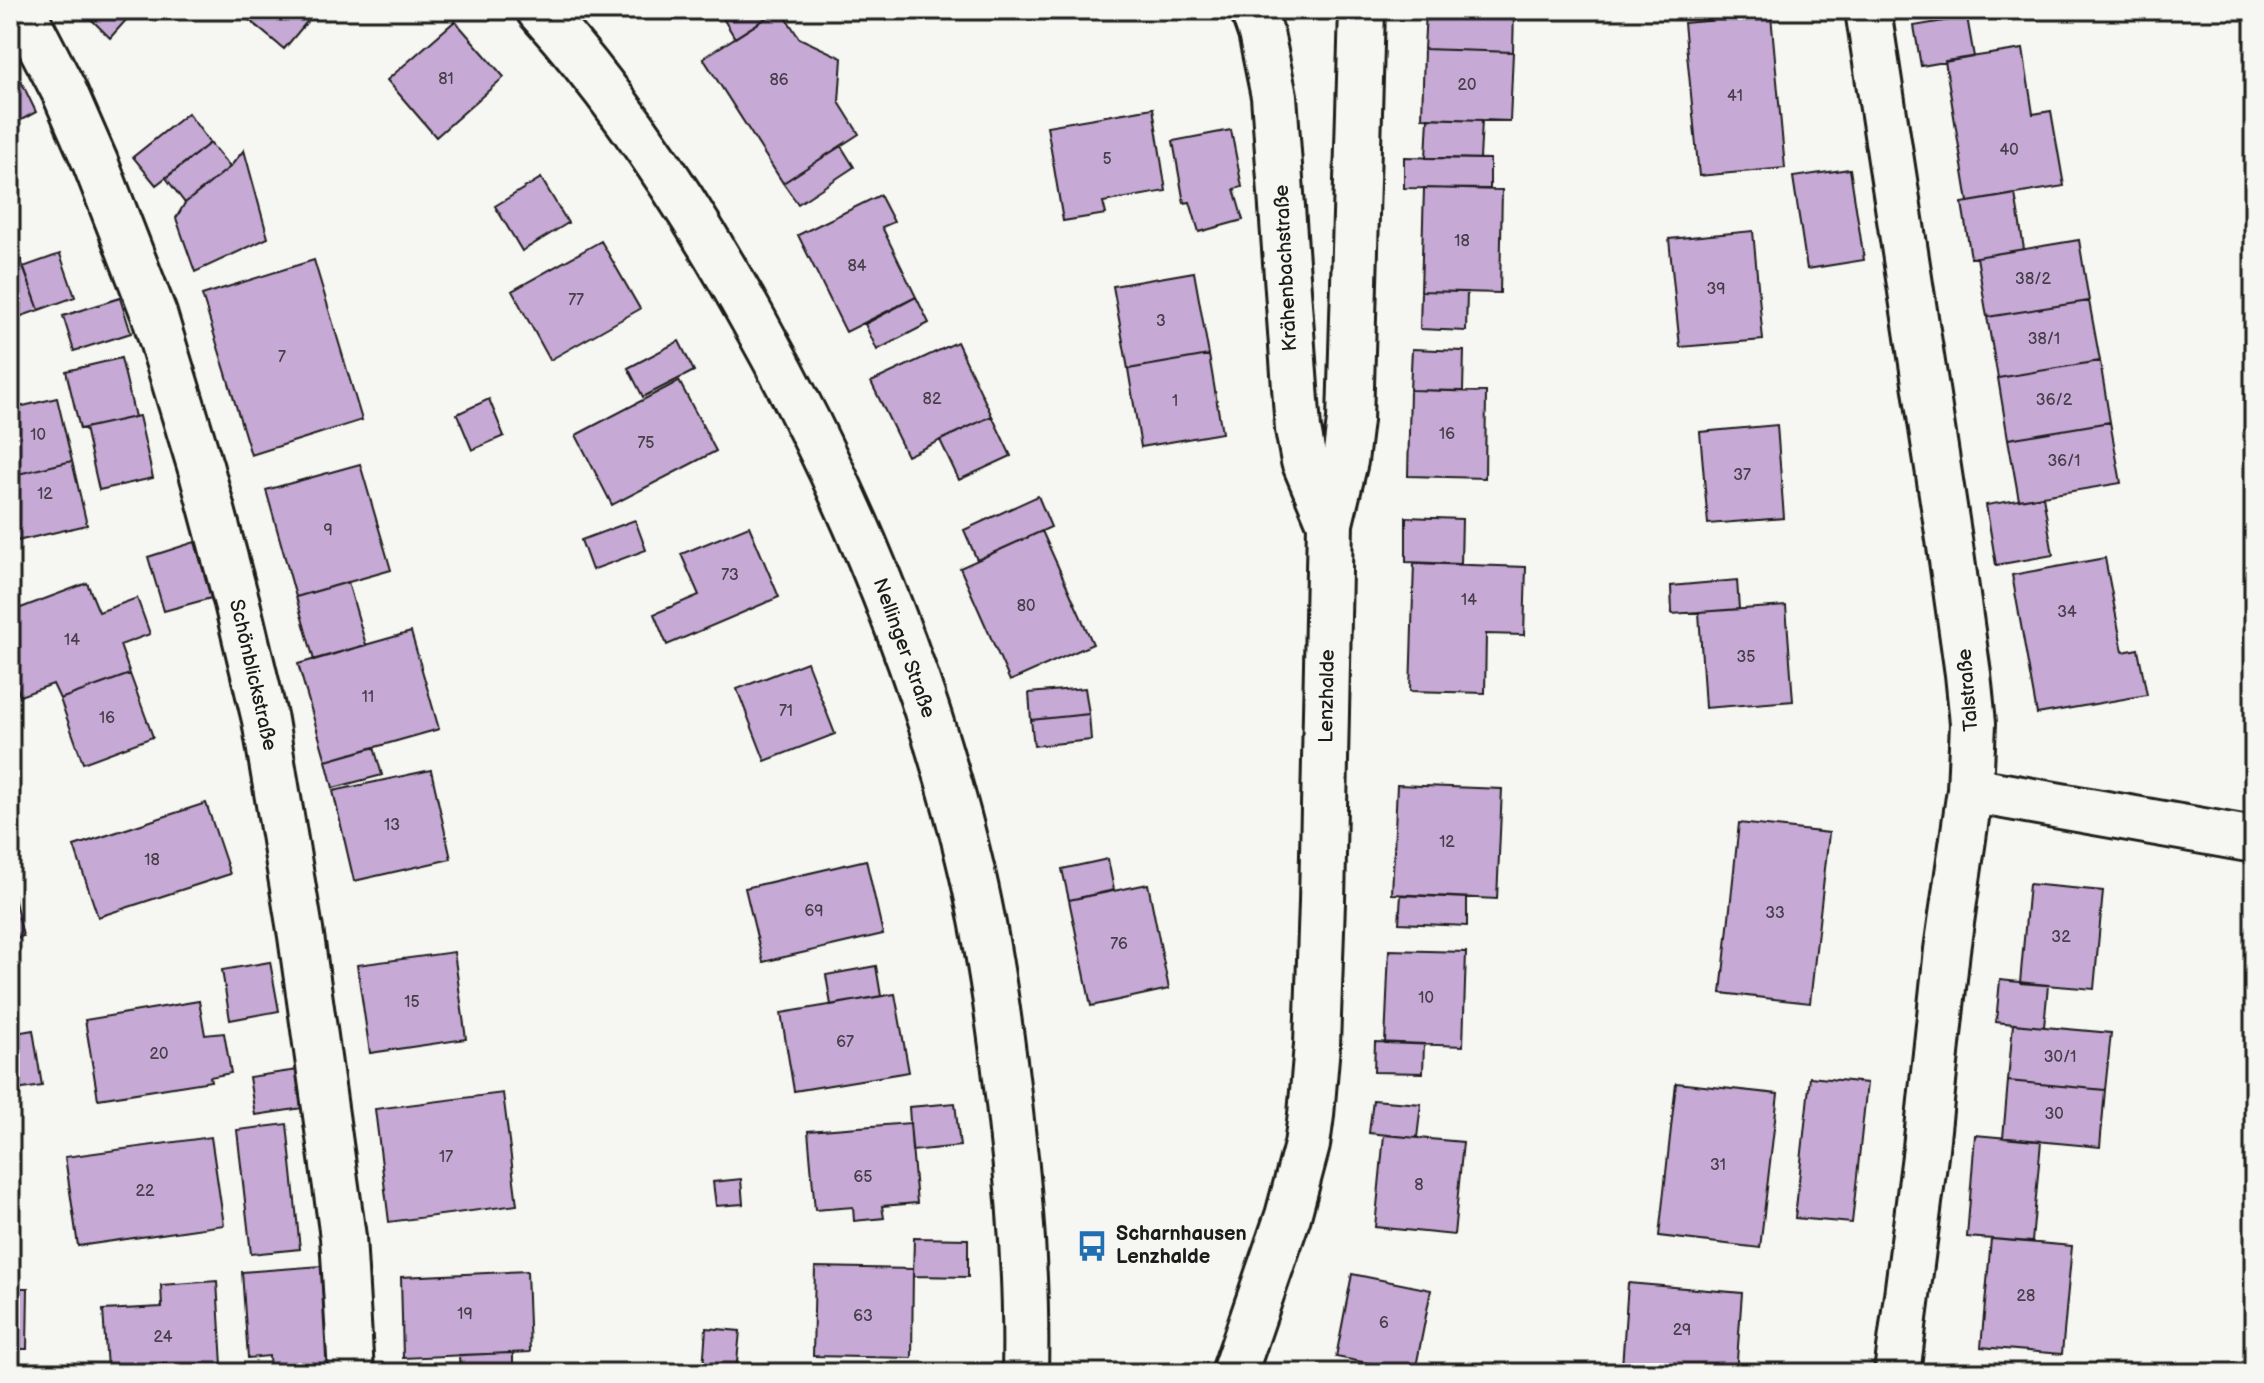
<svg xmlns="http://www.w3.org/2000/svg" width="2264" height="1383" viewBox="0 0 2264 1383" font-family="'Balsamiq Sans',sans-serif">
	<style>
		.building { fill: #c6a9d5; stroke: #1c1c1c; stroke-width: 2 }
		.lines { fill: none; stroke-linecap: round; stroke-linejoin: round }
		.street-casing { stroke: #1c1c1c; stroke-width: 50 }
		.secondary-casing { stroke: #1c1c1c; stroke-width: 50 }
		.street { stroke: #f6f6f2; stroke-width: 44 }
		.secondary { stroke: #f6f6f2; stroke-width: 44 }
		.labels { text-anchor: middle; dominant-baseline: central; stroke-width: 6; stroke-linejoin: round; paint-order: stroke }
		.number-label { font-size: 16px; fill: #463f4a }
		.street-label { font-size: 20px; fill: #1c1c1c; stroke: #f6f6f2 }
		.poi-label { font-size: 20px; font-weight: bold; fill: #1c1c1c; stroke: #f6f6f2; text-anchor: start }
	</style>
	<rect width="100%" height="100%" fill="#f6f6f2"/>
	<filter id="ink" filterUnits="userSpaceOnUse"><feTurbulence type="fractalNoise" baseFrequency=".0125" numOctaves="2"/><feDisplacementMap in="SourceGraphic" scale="16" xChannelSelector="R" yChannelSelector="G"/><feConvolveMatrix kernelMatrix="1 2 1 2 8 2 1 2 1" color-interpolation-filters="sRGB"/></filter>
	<g filter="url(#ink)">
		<path class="building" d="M82 10H135L110 38Z
			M237 10H317L284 49Z
			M718 10H779L735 38Z
			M779 10H781L799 38 842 58 839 102 859 134 783 183 703 58Z
			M1426 10H1514L1513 52 1424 49Z
			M1771 15 1785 168 1699 176 1684 23Z
			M1967 17 1974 57 1921 66 1914 26Z
			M455 21 504 77 436 137 387 80Z
			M1424 49 1513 52 1510 121 1422 118Z
			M2023 49 2033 114 2051 111 2064 186 1968 202 1945 61Z
			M21 81 36 112 10 126V86Z
			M1153 108 1166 191 1103 202 1106 214 1063 221 1047 126Z
			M188 113 210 143 156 185 133 157Z
			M1428 118 1482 120 1480 159 1426 158Z
			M1231 130 1242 187 1234 189 1243 220 1199 232 1190 202 1184 203 1173 141Z
			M210 143 230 167 185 203 166 178Z
			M841 146 854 167 798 204 783 183Z
			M244 150 268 238 195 272 176 218 185 203 230 167Z
			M1404 157 1490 159V189L1404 188Z
			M1850 169 1864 260 1807 269 1793 177Z
			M541 178 568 223 522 251 495 206Z
			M1424 188 1502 190 1500 293 1421 291Z
			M2015 194 2024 249 1971 258 1962 203Z
			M880 195 894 222 882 227 916 297 846 332 798 235Z
			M1753 231 1763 340 1680 347 1669 239Z
			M2079 240 2089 301 1987 317 1977 257Z
			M601 241 640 309 550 360 512 291Z
			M17 249 39 310 10 320V252Z
			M60 254 75 297 39 310 23 267Z
			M314 260 362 420 251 455 202 295Z
			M1194 272 1209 355 1128 369 1113 286Z
			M1421 291 1467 292 1466 331 1420 329Z
			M916 297 929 323 877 350 865 324Z
			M120 298 131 333 74 351 63 316Z
			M2089 301 2100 361 1998 378 1987 317Z
			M679 341 694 371 643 397 628 368Z
			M957 342 992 416 907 456 871 382Z
			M1412 349 1464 351 1463 391 1410 390Z
			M1209 355 1222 433 1141 447 1128 369Z
			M121 358 135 417 80 429 66 371Z
			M2100 361 2110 422 2008 439 1998 378Z
			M679 381 716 451 612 505 576 435Z
			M1410 390 1486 392 1485 478 1408 476Z
			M57 398 72 461 10 476V409Z
			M489 399 504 436 472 450 457 414Z
			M139 416 153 478 99 490 85 428Z
			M992 416 1011 456 959 480 940 440Z
			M2110 422 2121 483 2019 500 2008 439Z
			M1777 425 1784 518 1708 524 1700 432Z
			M72 461 87 525 17 541 10 513V476Z
			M360 464 391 570 296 597 266 490Z
			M1038 496 1051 527 977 560 964 530Z
			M2043 496 2053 555 1996 565 1986 505Z
			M1406 517 1462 519 1461 564 1406 562Z
			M635 520 646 550 592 570 581 540Z
			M749 526 779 597 667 645 654 614 699 595 681 554Z
			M1042 531 1093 644 1010 681 960 568Z
			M195 542 211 598 164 611 148 557Z
			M2105 558 2123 652 2138 649 2147 695 2037 714 2012 575Z
			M1414 563 1526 567 1524 635 1486 634 1485 693 1410 691Z
			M1737 580 1739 609 1672 614 1671 586Z
			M348 582 366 645 314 660 296 597Z
			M87 583 99 612 137 598 150 634 120 645 130 674 60 699 53 684 20 696 10 667V612Z
			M1786 606 1793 701 1705 708 1699 612Z
			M411 632 439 729 326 761 298 664Z
			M807 662 835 734 765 761 737 689Z
			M130 674 153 737 83 763 60 699Z
			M1085 688 1089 714 1031 720 1029 693Z
			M1089 714 1091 740 1034 746 1031 720Z
			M374 747 382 775 333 788 326 761Z
			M431 770 451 859 354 881 333 791Z
			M1397 785 1502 789 1497 899 1392 894Z
			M206 803 230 874 98 917 74 846Z
			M1739 823 1829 833 1810 1003 1721 993Z
			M1108 859 1114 890 1069 900 1062 869Z
			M866 860 883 934 763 962 745 888Z
			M10 879 23 936 10 940Z
			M1148 884 1169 989 1091 1006 1069 900Z
			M2029 884 2103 891 2094 989 2020 983Z
			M1401 895 1467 898V926L1399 923Z
			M1389 950 1466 952 1463 1046 1385 1043Z
			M454 952 466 1039 370 1053 357 965Z
			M270 962 279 1011 230 1020 222 970Z
			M876 966 881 996 831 1005 826 975Z
			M2000 980 2048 985 2044 1027 1996 1022Z
			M895 994 909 1072 794 1091 781 1013Z
			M199 1001 205 1035 224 1033 231 1073 210 1077 211 1081 98 1099 85 1020Z
			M2013 1024 2111 1033 2105 1090 2008 1081Z
			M33 1030 42 1086 10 1091V1034Z
			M1375 1042 1424 1044 1423 1073 1374 1072Z
			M298 1070 303 1108 255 1115 249 1077Z
			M1810 1077 1867 1083 1852 1223 1795 1218Z
			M2008 1081 2105 1090 2100 1147 2003 1138Z
			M1676 1083 1778 1094 1760 1248 1659 1236Z
			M503 1093 517 1205 389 1222 375 1109Z
			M1373 1100 1421 1104 1417 1138 1369 1133Z
			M955 1103 960 1146 912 1151 909 1107Z
			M910 1123 917 1203 882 1206 884 1218 854 1221 853 1207 815 1210 808 1131Z
			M287 1124 300 1249 251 1254 237 1130Z
			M1384 1135 1463 1142 1454 1235 1375 1227Z
			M1975 1135 2041 1141 2032 1242 1967 1237Z
			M211 1137 224 1225 78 1246 65 1157Z
			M741 1179 743 1204 716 1206 713 1182Z
			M914 1238 968 1239V1277L913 1276Z
			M1991 1239 2072 1246 2062 1354 1981 1347Z
			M321 1266 329 1373H270L269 1356 248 1358 242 1272Z
			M815 1267 913 1269 912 1358 813 1356Z
			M527 1271 530 1352 403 1358 401 1277Z
			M1352 1274 1431 1290 1415 1372 1336 1357Z
			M217 1281 222 1365 166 1369V1364L107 1368 103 1310 162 1307 161 1285Z
			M1628 1283 1742 1293 1736 1373H1695L1622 1367Z
			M10 1288H28L27 1349H10Z
			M706 1328 740 1331 736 1372 703 1369Z
			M513 1353V1373H460L459 1355Z
			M1763 1365 1831 1373H1762Z"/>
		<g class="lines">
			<defs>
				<path id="street" d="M22 10 64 91 95 162 154 314 201 469 237 603 265 720 301 936 343 1237 351 1373
					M1253 10 1261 33 1274 96 1298 429 1304 461 1330 523
					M1868 10 1950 546 1968 674 1973 723 1970 790 1947 950 1926 1148 1897 1373
					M1970 790 2254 840
					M1234 1373 1288 1216 1307 1145 1311 1115 1317 1045 1322 902 1330 523 1345 461 1350 420 1362 10"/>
				<path id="secondary" d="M539 10C624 104 693 211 754 321 851 494 927 678 972 872 991 954 1002 1038 1011 1121 1021 1205 1027 1289 1025 1373"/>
			</defs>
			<use href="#street" class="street-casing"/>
			<use href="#secondary" class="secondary-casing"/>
			<use href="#street" class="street"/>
			<use href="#secondary" class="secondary"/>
		</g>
	</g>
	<defs>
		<symbol id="bus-bare" viewBox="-9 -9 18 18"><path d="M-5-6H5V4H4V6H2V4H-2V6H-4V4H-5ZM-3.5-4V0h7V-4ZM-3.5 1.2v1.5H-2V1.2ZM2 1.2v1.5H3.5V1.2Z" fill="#1f6fb2" stroke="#f6f6f2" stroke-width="2.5" paint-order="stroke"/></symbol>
	</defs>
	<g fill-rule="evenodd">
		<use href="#bus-bare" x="1070" y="1224" width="44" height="44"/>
	</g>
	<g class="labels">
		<g class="number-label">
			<text x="446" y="79">81</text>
			<text x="779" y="80">86</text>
			<text x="1467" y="85">20</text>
			<text x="1735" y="96">41</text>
			<text x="2009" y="150">40</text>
			<text x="1107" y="159">5</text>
			<text x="1462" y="241">18</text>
			<text x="857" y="266">84</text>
			<text x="2033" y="279">38/2</text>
			<text x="1716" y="289">39</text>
			<text x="576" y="300">77</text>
			<text x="1161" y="321">3</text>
			<text x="2044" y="339">38/1</text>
			<text x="282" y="357">7</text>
			<text x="932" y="399">82</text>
			<text x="2054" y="400">36/2</text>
			<text x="1175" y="401">1</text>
			<text x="1447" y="434">16</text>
			<text x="38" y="435">10</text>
			<text x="646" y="443">75</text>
			<text x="2064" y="461">36/1</text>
			<text x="1742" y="475">37</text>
			<text x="45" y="494">12</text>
			<text x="328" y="530">9</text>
			<text x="730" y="575">73</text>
			<text x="1469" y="600">14</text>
			<text x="1026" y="606">80</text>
			<text x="2067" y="612">34</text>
			<text x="72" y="640">14</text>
			<text x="1746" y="657">35</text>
			<text x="368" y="697">11</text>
			<text x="786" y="711">71</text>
			<text x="107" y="718">16</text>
			<text x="392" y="825">13</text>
			<text x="1447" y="842">12</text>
			<text x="152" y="860">18</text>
			<text x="814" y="911">69</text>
			<text x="1775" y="913">33</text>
			<text x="2061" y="937">32</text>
			<text x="1119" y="944">76</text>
			<text x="1426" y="998">10</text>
			<text x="412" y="1002">15</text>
			<text x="845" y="1042">67</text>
			<text x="159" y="1054">20</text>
			<text x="2060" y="1057">30/1</text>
			<text x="2054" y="1114">30</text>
			<text x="446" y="1157">17</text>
			<text x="1718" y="1165">31</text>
			<text x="863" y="1177">65</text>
			<text x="1419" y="1185">8</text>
			<text x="145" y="1191">22</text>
			<text x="2026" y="1296">28</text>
			<text x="465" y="1314">19</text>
			<text x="863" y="1316">63</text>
			<text x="1384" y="1323">6</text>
			<text x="1682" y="1330">29</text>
			<text x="163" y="1337">24</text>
		</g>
		<g class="street-label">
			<text transform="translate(1286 268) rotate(-93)">Krähenbachstraße</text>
			<text transform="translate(904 648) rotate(70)">Nellinger Straße</text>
			<text transform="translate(253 675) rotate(77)">Schönblickstraße</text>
			<text transform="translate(1968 690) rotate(-95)">Talstraße</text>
			<text transform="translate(1327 696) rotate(-89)">Lenzhalde</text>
		</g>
		<g class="poi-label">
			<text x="1116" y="1234">Scharnhausen<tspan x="1116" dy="23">Lenzhalde</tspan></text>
		</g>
	</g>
	<rect width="2264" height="1383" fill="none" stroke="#f6f6f2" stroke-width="40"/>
	<rect x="20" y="20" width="2224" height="1343" fill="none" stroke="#1c1c1c" stroke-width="3" filter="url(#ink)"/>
</svg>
